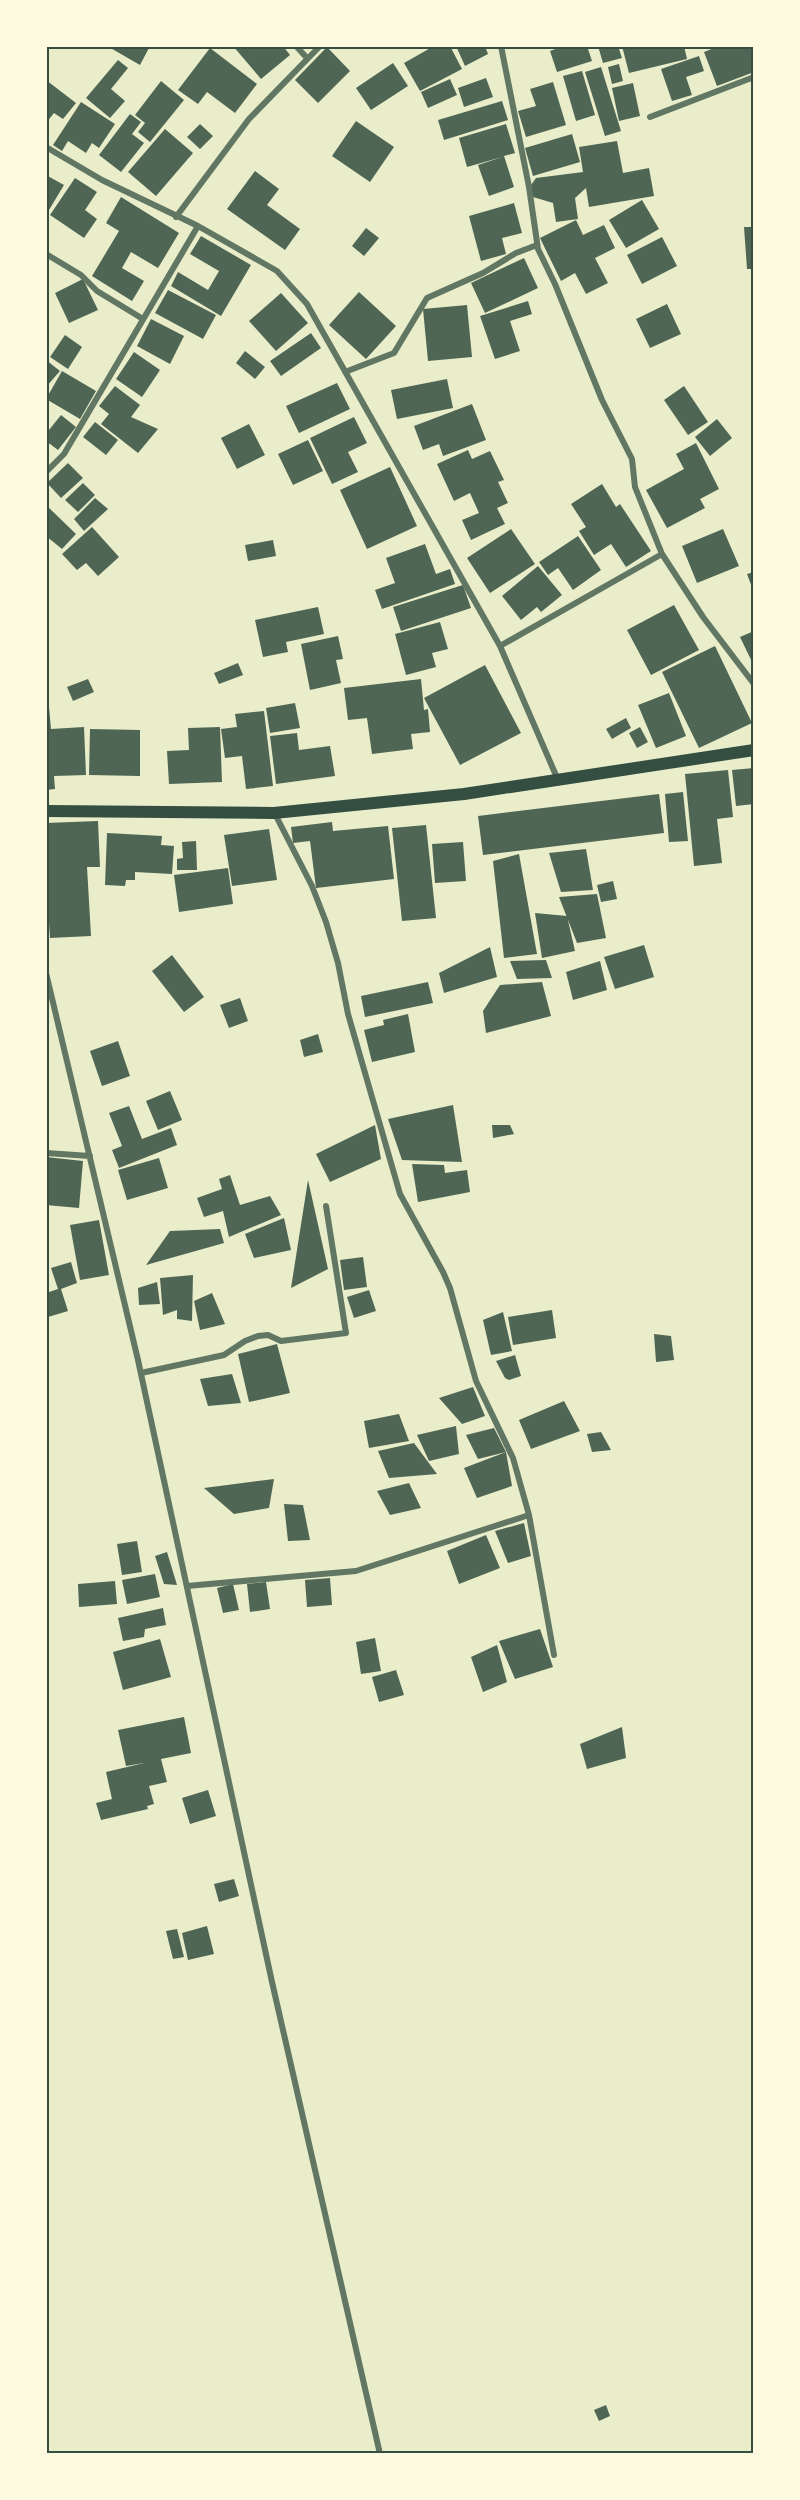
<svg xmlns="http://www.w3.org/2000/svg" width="800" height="2500" viewBox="0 0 800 2500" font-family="'Titillium Web',sans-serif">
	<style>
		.building { fill: #4f6655 }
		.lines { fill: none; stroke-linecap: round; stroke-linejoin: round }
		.minor { stroke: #617663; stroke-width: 6 }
		.secondary { stroke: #344e41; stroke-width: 12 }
		.neatline { fill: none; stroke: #344e41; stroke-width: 2 }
	</style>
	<rect width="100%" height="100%" fill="#e9edc9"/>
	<path class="building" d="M107 46H150L140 65Z
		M233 46H283L290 55 261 79Z
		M434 46H450L462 69 420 91 404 63Z
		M456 46H485L488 54 465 66Z
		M564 46H587L592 61 557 72 550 51Z
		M598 46H618L622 58 603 63Z
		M622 46H684L687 59 629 73Z
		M719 46H751L754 54V72L717 86 704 52Z
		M327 47 350 71 318 103 295 80Z
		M210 48 257 84 235 113 207 92 198 104 178 90Z
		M699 56 704 71 686 77 692 95 672 101 661 69Z
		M118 60 128 68 111 89 125 101 110 118 86 98Z
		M393 63 408 86 371 110 356 88Z
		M619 64 623 81 612 84 608 67Z
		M601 67 621 131 605 136 585 72Z
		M582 71 595 115 576 121 563 76Z
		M486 78 493 97 464 107 458 88Z
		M450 79 457 95 428 108 421 92Z
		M46 80 76 103 63 119 54 113 46 123Z
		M161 81 184 100 150 142 138 132 145 123 135 115Z
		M553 82 566 125 526 137 518 111 536 106 530 89Z
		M633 83 640 116 619 121 612 88Z
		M502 101 508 120 444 140 438 120Z
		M81 102 115 124 99 148 92 143 86 153 68 141 62 151 53 145Z
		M130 114 141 122 132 134 144 143 121 172 99 155Z
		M356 121 394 147 370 182 332 156Z
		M200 124 213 136 200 149 187 137Z
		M506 124 515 153 504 156 514 187 489 196 478 165 502 157 467 167 459 138Z
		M165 129 193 153 156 196 128 172Z
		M572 134 580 162 533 176 525 148Z
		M617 141 623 173 649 168 654 196 589 207 586 188 575 198 578 219 556 222 553 203 533 197 531 185 536 178 583 172 579 147Z
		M255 171 279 189 267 205 300 229 285 250 227 209Z
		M46 175 64 185 46 215Z
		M75 178 97 192 85 210 97 219 84 238 50 215Z
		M121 197 179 233 158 268 131 252 122 268 144 281 132 301 92 276 119 231 106 223Z
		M642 200 659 229 626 248 609 220Z
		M514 203 522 233 502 238 506 254 481 261 469 216Z
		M576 220 583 235 604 225 615 248 595 258 608 283 586 294 575 273 561 281 540 238Z
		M744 227H754V269H747Z
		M366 228 379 238 364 256 352 246Z
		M201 236 251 265 221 316 171 286 178 272 208 290 219 271 190 254Z
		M662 237 677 266 642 284 627 255Z
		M524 258 538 288 485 313 471 283Z
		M83 279 98 310 69 323 55 293Z
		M168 290 216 315 203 339 155 313Z
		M359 292 396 326 366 359 329 325Z
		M281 293 308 323 276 351 249 321Z
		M528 301 532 314 510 321 520 351 495 359 480 316Z
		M667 304 681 334 650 348 636 319Z
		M467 305 472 357 428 361 423 309Z
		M151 319 184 336 170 364 137 346Z
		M311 333 321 348 281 376 270 361Z
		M65 335 82 347 68 369 50 357Z
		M245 351 265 367 255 379 236 363Z
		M134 352 160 370 142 397 116 379Z
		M46 360 60 371 46 387Z
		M62 371 96 391 80 419 46 399Z
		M447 379 453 408 397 419 391 390Z
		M337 383 350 409 299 433 286 406Z
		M115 386 140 405 131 417 158 429 138 453 101 424 109 414 99 406Z
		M684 386 708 422 688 435 664 400Z
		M472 404 486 440 443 456 439 444 423 450 414 426Z
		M61 415 76 427 58 450 46 441V427L49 430Z
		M354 417 367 443 348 452 358 472 332 484 310 438Z
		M717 419 732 438 710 456 695 437Z
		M95 422 118 440 106 455 83 437Z
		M249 424 265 455 237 469 221 438Z
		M308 440 323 471 293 485 278 454Z
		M696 443 719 489 700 499 705 508 667 528 646 490 684 469 676 454Z
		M468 450 472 459 490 451 504 480 498 482 508 503 497 508 505 524 471 540 462 520 479 513 470 493 454 501 437 464Z
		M68 463 83 478 61 498 47 483Z
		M390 467 417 526 367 549 340 490Z
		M83 483 95 495 78 512 65 500Z
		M602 484 616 507 620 504 651 551 626 567 611 544 594 555 579 531 586 527 571 504Z
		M95 498 108 509 84 531 74 519Z
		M46 505 76 534 62 549 46 536Z
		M92 527 119 557 98 576 86 563 77 570 62 554Z
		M511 529 535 564 490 593 467 558Z
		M723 529 739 566 697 583 682 546Z
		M578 536 601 570 573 590 558 568 548 575 539 562Z
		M273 540 276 556 248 561 245 545Z
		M425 544 436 574 450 569 455 584 382 609 375 590 395 583 386 558Z
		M538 566 562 595 541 612 537 607 521 620 502 596Z
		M754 572V590H753L747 574Z
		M463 585 471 608 401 631 393 607Z
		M674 605 699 650 651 675 627 630Z
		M318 607 324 634 286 642 288 652 263 657 255 620Z
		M440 622 448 649 432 653 436 667 406 675 395 634Z
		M754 631V666L740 637Z
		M338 636 343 659 336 660 341 683 310 690 301 644Z
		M715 646 752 723 699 748 662 672Z
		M238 663 243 675 219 684 214 673Z
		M485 665 521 733 460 765 424 698Z
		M88 679 94 692 73 701 67 687Z
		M421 679 424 710 428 709 430 732 411 734 413 749 372 754 367 718 348 720 344 688Z
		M669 693 686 736 656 748 638 705Z
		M295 703 300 728 270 733 266 708Z
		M46 707H49L51 729 84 727 86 775 54 776 55 789 46 790Z
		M264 711 273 786 246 789 242 756 225 758 221 729 237 727 235 714Z
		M626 718 631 728 612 739 606 729Z
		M220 727 222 782 169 784 167 751 189 750 188 728Z
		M640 727 648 742 637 748 629 733Z
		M90 729 140 730V776L89 775Z
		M297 733 299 750 330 746 335 776 276 784 270 736Z
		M754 768V804L736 806 732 770Z
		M728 770 733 817 717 819 722 863 694 866 685 774Z
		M683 792 688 841 669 842 665 794Z
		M659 794 664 833 483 855 478 816Z
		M98 821 100 867H87L91 936 50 938 49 923H46V823Z
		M332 822 333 831 388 826 394 879 316 888 310 841 293 843 291 827Z
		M426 825 436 918 402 921 392 828Z
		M269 829 277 880 232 886 224 835Z
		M107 833 162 836 161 845 174 846 172 874 135 872V880H126L125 886 105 885Z
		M196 841 197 870H177V859L183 858 182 842Z
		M463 842 466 881 435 883 432 844Z
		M586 849 593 890 561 892 549 853Z
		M519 854 537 954 504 958 493 861Z
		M228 868 233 904 179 912 174 875Z
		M613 881 617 899 601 902 597 885Z
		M597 894 606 938 577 943 559 897Z
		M535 913 567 916 575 951 542 958Z
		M644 945 654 977 615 989 604 957Z
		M490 947 497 977 444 993 439 973Z
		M172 955 204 997 184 1012 152 971Z
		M546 960 552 978 517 979 510 961Z
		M600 961 607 990 573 1000 566 972Z
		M428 982 433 1003 365 1017 361 996Z
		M542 982 551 1016 486 1033 483 1011 500 985Z
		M240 998 248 1021 229 1028 220 1005Z
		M408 1014 415 1052 372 1062 364 1030 384 1025 383 1020Z
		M318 1034 323 1052 304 1057 300 1040Z
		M118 1041 130 1076 102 1086 90 1051Z
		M170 1091 182 1120 158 1130 146 1101Z
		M453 1105 462 1162 402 1160 388 1119Z
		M129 1106 142 1139 171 1128 177 1145 119 1168 112 1150 122 1146 109 1113Z
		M375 1125 381 1159 330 1182 316 1154Z
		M492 1125H510L514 1134 493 1138Z
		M46 1157 83 1161 79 1208 46 1205Z
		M159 1158 168 1188 127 1200 118 1170Z
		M412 1164 444 1165 445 1173 467 1170 470 1192 418 1202Z
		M230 1175 240 1205 270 1196 281 1215 229 1237 223 1211 204 1217 197 1198 222 1189 219 1179Z
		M308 1180 328 1269 291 1288Z
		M284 1218 291 1250 254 1258 245 1234Z
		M99 1220 109 1275 80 1280 70 1225Z
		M220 1229 224 1243 146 1265 170 1231Z
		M363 1257 367 1287 344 1290 340 1260Z
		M71 1262 77 1283 61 1289 68 1311 48 1317 46 1293 58 1289 51 1268Z
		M193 1275 192 1321 177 1319V1310L163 1315 160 1278Z
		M157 1282 160 1304 139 1305 138 1288Z
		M369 1290 376 1311 354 1318 347 1297Z
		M212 1293 225 1324 200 1330 194 1301Z
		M552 1310 556 1338 513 1345 508 1317Z
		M503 1312 512 1351 491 1355 483 1320Z
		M654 1334 671 1336 674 1360 656 1362Z
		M277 1344 290 1393 249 1402 238 1354Z
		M515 1355 521 1376 509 1380 505 1378 496 1361Z
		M232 1374 241 1403 208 1406 200 1379Z
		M473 1387 485 1416 462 1424 439 1398Z
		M564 1401 580 1431 531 1449 519 1420Z
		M399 1414 409 1441 369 1448 364 1421Z
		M456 1426 459 1454 429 1461 417 1435Z
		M494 1428 506 1452 512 1486 477 1498 464 1468 506 1452 478 1459 466 1435Z
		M601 1432 611 1450 592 1452 587 1434Z
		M414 1443 437 1474 389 1478 378 1451Z
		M274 1479 269 1508 234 1514 204 1488Z
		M409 1483 421 1508 390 1515 377 1491Z
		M284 1504 303 1505 310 1540 288 1541Z
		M524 1523 531 1556 508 1563 495 1531Z
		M486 1535 500 1568 459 1584 447 1551Z
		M137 1541 142 1572 122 1575 117 1544Z
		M167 1552 177 1585 164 1584 155 1556Z
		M155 1574 160 1597 127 1604 122 1580Z
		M330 1578 332 1605 307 1607 305 1580Z
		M115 1581 117 1604 79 1607 78 1584Z
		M266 1582 270 1609 250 1612 247 1584Z
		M233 1584 239 1610 223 1613 217 1588Z
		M163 1608 166 1625 145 1629 144 1637 123 1641 118 1618Z
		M540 1629 553 1667 515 1679 499 1641Z
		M375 1638 381 1671 361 1674 356 1642Z
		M160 1639 171 1677 123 1690 113 1652Z
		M497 1645 507 1682 483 1692 471 1657Z
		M396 1670 404 1695 379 1702 372 1677Z
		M184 1717 191 1753 161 1759 167 1782 149 1786 154 1804 147 1806 148 1809 101 1820 96 1803 112 1799 106 1772 144 1763 126 1766 118 1730Z
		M622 1727 626 1758 587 1769 580 1744Z
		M208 1790 216 1816 190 1824 182 1798Z
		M234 1879 239 1896 219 1902 214 1884Z
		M207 1926 214 1954 188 1960 182 1933Z
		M177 1929 184 1957 173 1959 166 1931Z
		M606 2405 610 2416 599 2421 594 2410Z"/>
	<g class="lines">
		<path class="minor" d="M296 46 307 58
			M501 46 529 187 538 249 555 284 602 400 632 459 635 487 662 554 703 617 754 684
			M650 117 754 77
			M46 147 102 180 198 226 277 271 307 304 500 646 558 780
			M176 217 249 119 320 46
			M46 254 81 275 97 291 143 319
			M345 372 394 353 427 298 483 273 516 253 537 245
			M46 472 64 454 198 226
			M500 646 662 554
			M275 814 312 886 326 922 338 963 348 1014 400 1194 443 1272 450 1288 476 1381 513 1458 529 1515 554 1655
			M46 973 138 1360 272 1982 380 2454
			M46 1153 90 1156
			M141 1373 224 1355 245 1341 258 1336 268 1335 281 1341 346 1333 326 1206
			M187 1586 356 1571 529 1515"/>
		<path class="secondary" d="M46 811 274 813 464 794 754 750"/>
	</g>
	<rect width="800" height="2500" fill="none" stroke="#fefae0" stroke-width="96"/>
	<rect x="48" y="48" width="704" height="2404" class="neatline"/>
</svg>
